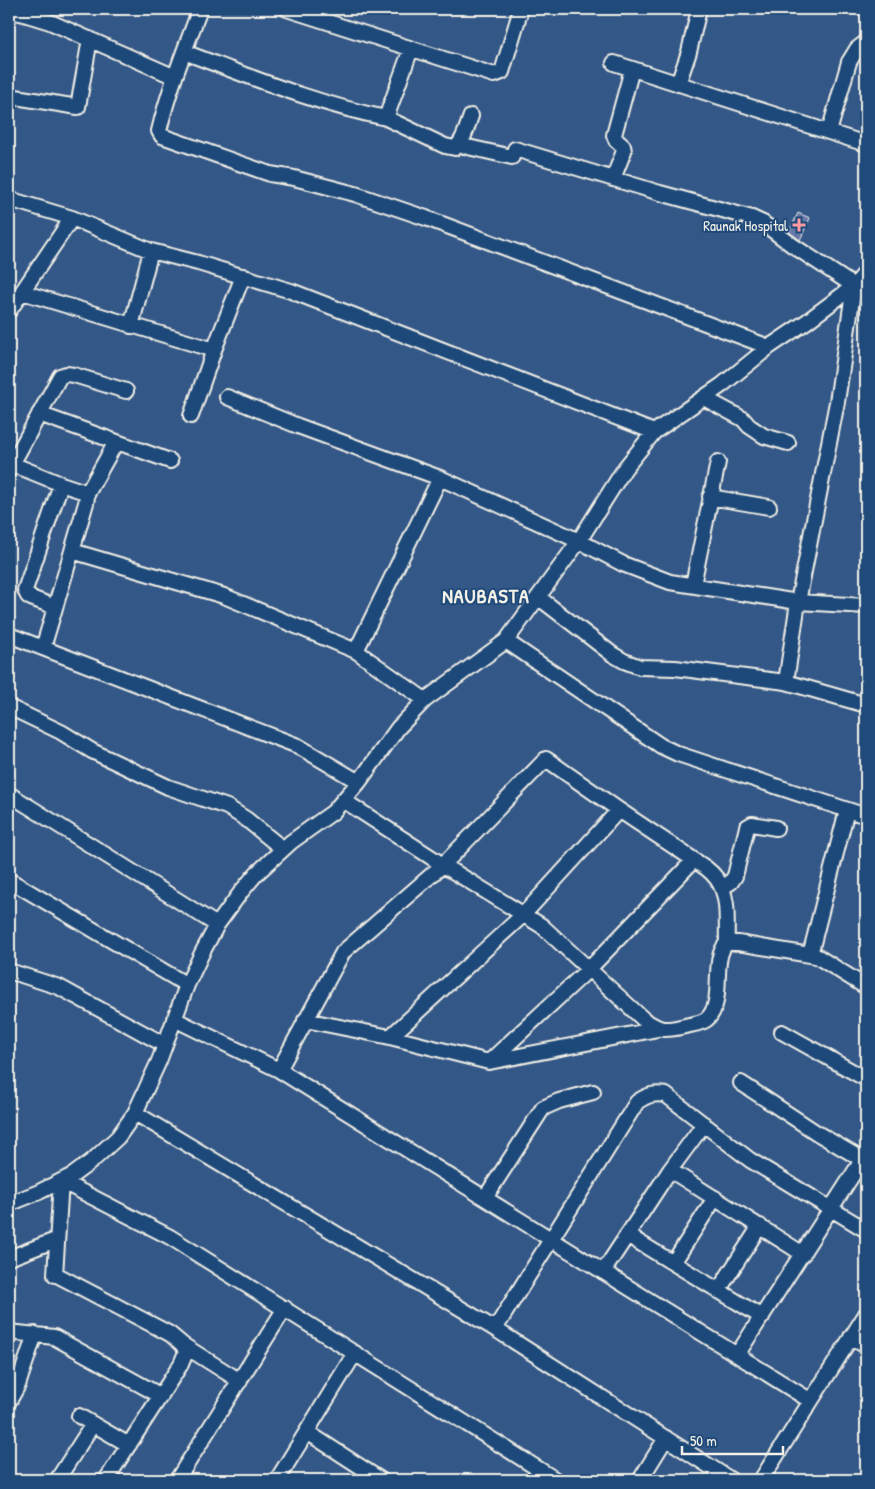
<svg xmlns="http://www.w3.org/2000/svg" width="875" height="1489" viewBox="0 0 875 1489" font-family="'Patrick Hand',sans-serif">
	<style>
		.building { fill: #6478a7; stroke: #f4f1e8 }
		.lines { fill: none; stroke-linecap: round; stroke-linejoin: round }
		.minor-casing { stroke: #f4f1e8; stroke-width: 18 }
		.minor { stroke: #1f4a7a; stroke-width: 14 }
		.poi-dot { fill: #ff9aa2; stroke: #1f4a7a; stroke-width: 2 }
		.labels { text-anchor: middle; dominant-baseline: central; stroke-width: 4; stroke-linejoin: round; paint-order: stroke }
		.poi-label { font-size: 15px; fill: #f4f1e8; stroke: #1f4a7a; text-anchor: end }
		.district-label { font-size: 20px; font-weight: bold; letter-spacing: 1px; fill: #f4f1e8; stroke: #1f4a7a }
	</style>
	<rect width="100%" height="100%" fill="#335787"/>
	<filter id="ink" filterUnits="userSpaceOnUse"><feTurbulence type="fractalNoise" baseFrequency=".02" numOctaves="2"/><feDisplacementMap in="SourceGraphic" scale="10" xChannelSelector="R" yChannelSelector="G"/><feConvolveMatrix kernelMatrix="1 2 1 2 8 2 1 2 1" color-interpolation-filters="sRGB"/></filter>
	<g filter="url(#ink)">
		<path class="building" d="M798 213 810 218 800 240 789 232Z"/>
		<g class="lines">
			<defs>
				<path id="minor" d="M200 9C185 49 169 89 159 131L162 136 270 174 294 178 355 194 426 218 769 347
					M287 9 494 75 502 72 521 9
					M9 11 24 14 50 22 175 77
					M184 52C251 77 316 104 386 118L411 49
					M614 63 866 144
					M678 84 689 52 699 9
					M9 96 78 107 90 39
					M386 118 445 146 455 148C464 142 467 126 471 116
					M829 132 849 62 857 49 866 42
					M459 145 512 157
					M515 149 660 193 752 218 763 223 792 245 854 286 837 402 798 602 786 682
					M613 179 624 151 623 146 616 140 614 135 632 69
					M9 199 72 218 151 251 198 263 291 291 654 432
					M22 292 214 350
					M9 311 72 218
					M131 326 151 251
					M227 397 298 426 440 478 579 541 623 564 670 582 798 602 866 606
					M704 398 743 419 749 426 764 436 788 443
					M39 414 170 461
					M191 416 214 350 243 276
					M12 464 61 484 85 492 87 497 86 503 72 551 224 596 356 651 425 700
					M9 470 60 376 66 374 74 375 126 391
					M87 494 116 442
					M710 497 769 507
					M693 585 718 462
					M538 597 612 654 624 661 640 667 675 668 786 682 866 705
					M55 607 31 598 28 596 25 590 61 484
					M9 635 298 746 359 782
					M506 641 661 746 678 754 866 816
					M43 648 72 551
					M356 651 440 478
					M9 707 61 732 92 751 168 787 227 807 246 819 283 849
					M9 794 217 925
					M343 800 443 865 542 926 643 1019C661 1031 664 1031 685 1026 692 1024 701 1024 707 1019 726 1002 710 959 727 943H738L810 955 818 957 866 987
					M9 880 187 985
					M722 888 731 882 735 876 747 827 752 824 776 828
					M727 943C726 923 730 897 717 879 714 875 710 871 706 868L619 810 546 759 443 865 343 952 279 1070 811 1401
					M810 955 847 810
					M9 971 59 987 165 1045
					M174 1019 279 1070
					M305 1020 390 1037 489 1062 658 1029
					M782 1032 866 1079
					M390 1037 524 914 619 810
					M489 1062 589 969 694 860
					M741 1083 817 1133 863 1160
					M135 1113 495 1329 731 1480
					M670 1170 803 1254
					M485 1198 543 1108 559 1101 593 1092
					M9 1204 39 1192 73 1175 92 1161 118 1137 135 1113 159 1061 187 985 202 953 217 925 241 892 256 874 291 842 333 812 359 782 398 728 425 700 506 641 579 541 625 468 654 432 722 385 769 347 806 322 854 286 866 272
					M627 1235 762 1317
					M9 1258 53 1241
					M673 1263 715 1198
					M603 1272 670 1170 704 1124
					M55 1275 61 1181 170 1237 556 1480
					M59 1276 170 1334 183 1345 186 1352 181 1364 106 1480
					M718 1291 760 1226
					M495 1329 637 1102C647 1095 654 1093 666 1095L750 1160 866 1230
					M9 1332 54 1337 161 1396
					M851 1337 866 1346
					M183 1345 240 1381 239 1382
					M737 1355 866 1154
					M9 1401 18 1385 35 1334
					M79 1416 129 1445
					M307 1432 381 1480
					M57 1480 93 1424
					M177 1480 285 1308
					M277 1480 355 1353
					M640 1480 666 1438
					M761 1480 866 1314"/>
			</defs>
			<use href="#minor" class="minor-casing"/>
			<use href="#minor" class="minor"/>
		</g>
	</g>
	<path class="poi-dot" d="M796.5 217.5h5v5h5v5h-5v5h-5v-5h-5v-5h5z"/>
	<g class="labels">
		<g class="poi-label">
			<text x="788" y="225">Raunak Hospital</text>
		</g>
		<g class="district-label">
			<text x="486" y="595">NAUBASTA</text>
		</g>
	</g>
	<rect width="875" height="1489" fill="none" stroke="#1f4a7a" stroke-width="30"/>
	<rect x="15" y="15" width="845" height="1459" fill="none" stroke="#f4f1e8" stroke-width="2" filter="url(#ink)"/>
	<path d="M682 1446v8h101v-8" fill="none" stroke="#f4f1e8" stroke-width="2.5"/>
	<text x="690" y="1446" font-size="15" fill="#f4f1e8" stroke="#1f4a7a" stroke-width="4" paint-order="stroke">50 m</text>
</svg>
